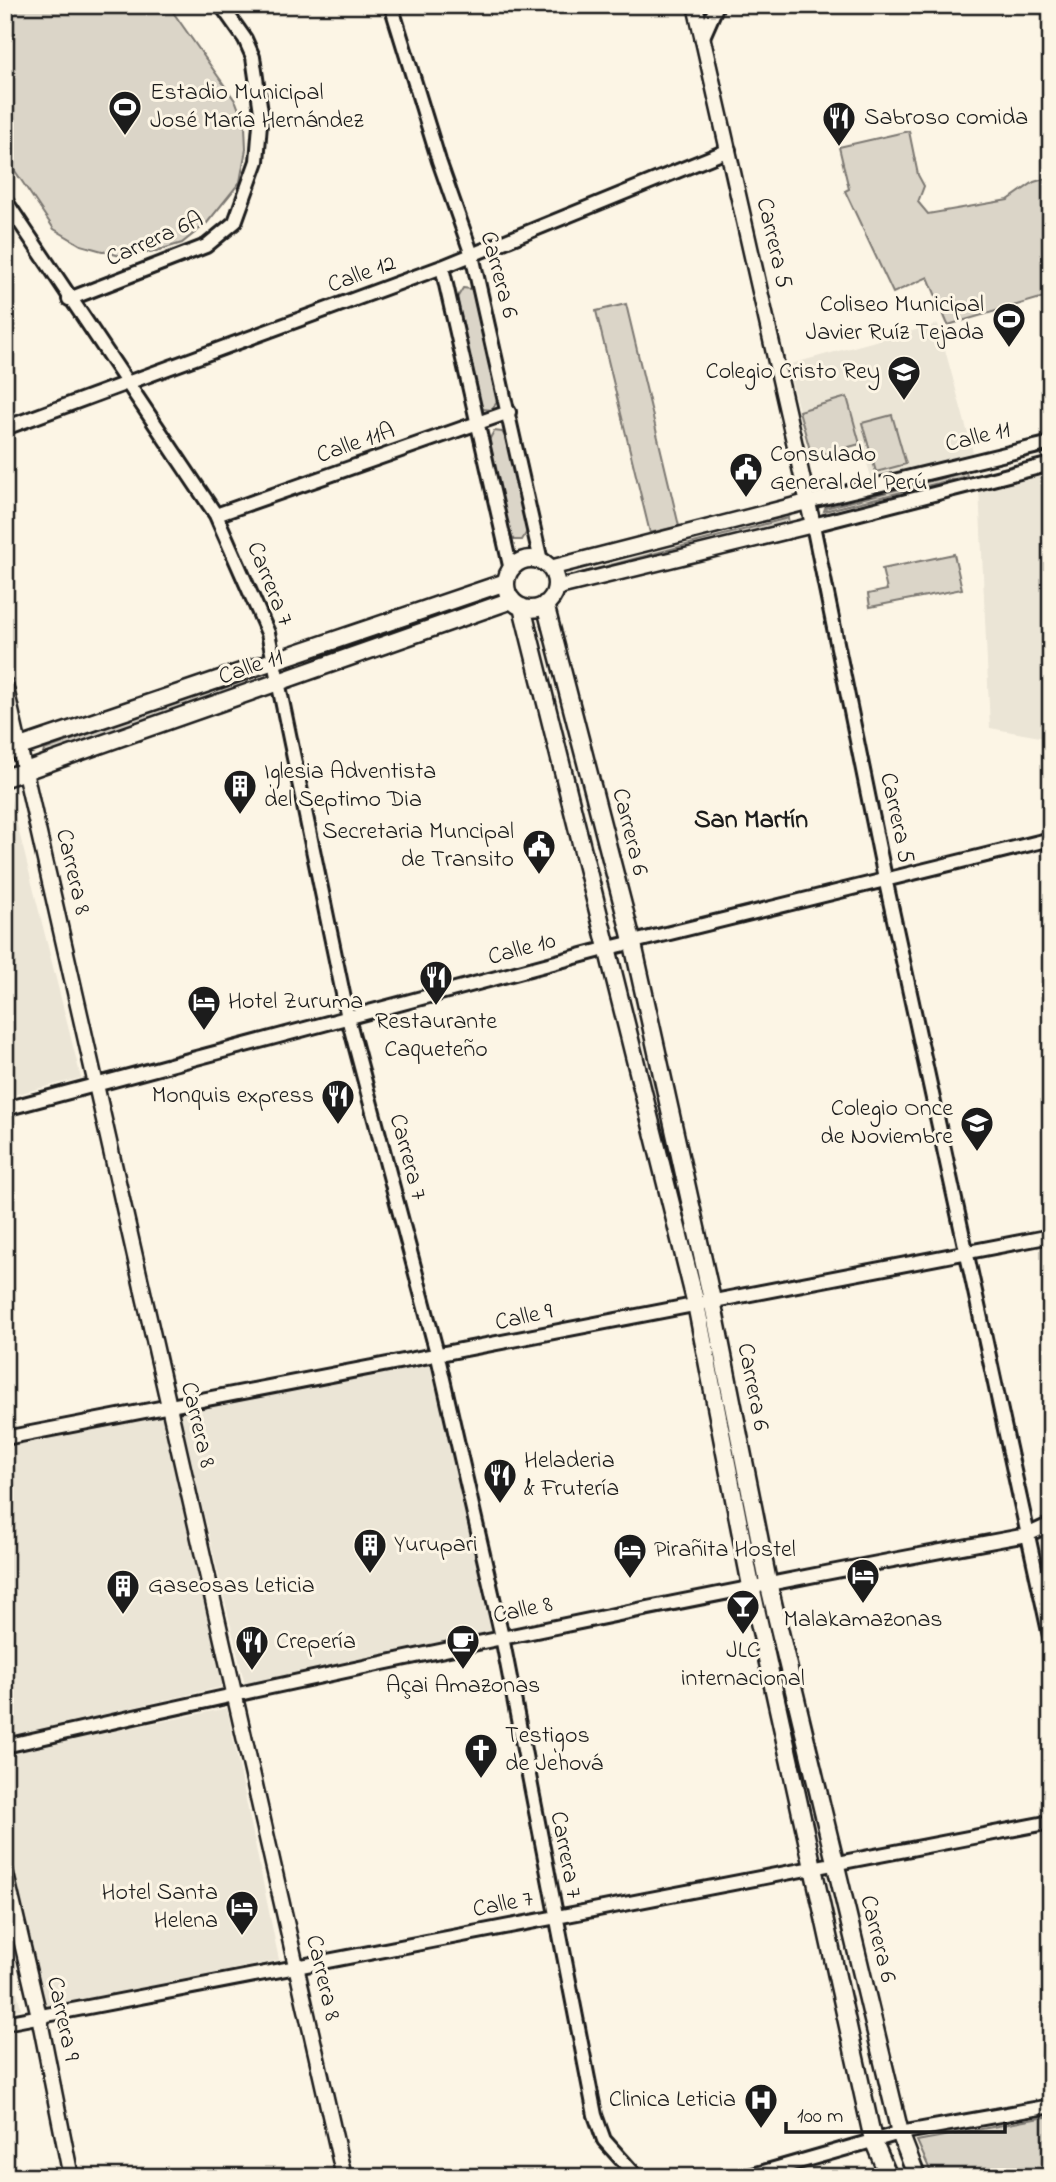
<svg xmlns="http://www.w3.org/2000/svg" width="1056" height="2182" viewBox="0 0 1056 2182" font-family="'Indie Flower',sans-serif">
	<style>
		.built { fill: #ebe5d6 }
		.green { fill: #dbd5c8; stroke: #7c7872; stroke-width: 2 }
		.lines { fill: none; stroke-linecap: round; stroke-linejoin: round }
		.minor-casing { stroke: #1c1c1c; stroke-width: 18 }
		.tertiary-casing { stroke: #1c1c1c; stroke-width: 19 }
		.secondary-casing { stroke: #1c1c1c; stroke-width: 21 }
		.minor { stroke: #fcf5e5; stroke-width: 12 }
		.tertiary { stroke: #fcf5e5; stroke-width: 14 }
		.secondary { stroke: #fcf5e5; stroke-width: 16 }
		.labels { text-anchor: middle; dominant-baseline: central; stroke-width: 6; stroke-linejoin: round; paint-order: stroke }
		.poi-label { font-size: 24px; fill: #1c1c1c; stroke: #fcf5e5; text-anchor: start }
		.street-label { font-size: 24px; fill: #1c1c1c; stroke: #fcf5e5 }
		.neighbourhood-label { font-size: 26px; font-weight: bold; fill: #1c1c1c; stroke: #fcf5e5 }
	</style>
	<rect width="100%" height="100%" fill="#fcf5e5"/>
	<filter id="ink" filterUnits="userSpaceOnUse"><feTurbulence type="fractalNoise" baseFrequency=".0143" numOctaves="2"/><feDisplacementMap in="SourceGraphic" scale="14" xChannelSelector="R" yChannelSelector="G"/><feConvolveMatrix kernelMatrix="1 2 1 2 8 2 1 2 1" color-interpolation-filters="sRGB"/></filter>
	<g filter="url(#ink)">
		<path class="built" d="M938 324 973 452 872 480 847 398 799 411 787 365Z
			M1051 474V739L990 728 979 488Z
			M8 788 81 1078 5 1097V789Z
			M433 1364 492 1632 245 1685 179 1410Z
			M164 1416 230 1685 5 1737V1445Z
			M227 1708 279 1960 43 2008 5 1843V1754Z
			M5 1940 21 2009 5 2011Z"/>
		<path class="green" d="M5 5H168L236 102 245 126 246 149 240 182 207 223 182 243 156 251 120 256 81 245 54 229 5 156Z
			M909 131 918 175 924 186 918 202 928 214 1008 200 1034 182 1051 177V295L948 325 928 277 893 293 845 191 849 189 839 147Z
			M463 288 471 289 476 296 498 400 492 410 483 409 479 402 457 298Z
			M626 304 679 526 650 533 596 311Z
			M847 397 860 444 812 457 799 411Z
			M892 415 906 464 876 472 862 423Z
			M494 431 502 432 507 439 528 530 522 540H514L509 533 488 442Z
			M966 472 967 476 824 511 825 508Z
			M788 518 789 523 566 581 561 578Z
			M954 554 962 589 870 607 868 594 887 590 882 569Z
			M496 592 500 596 294 669 297 662Z
			M243 678 248 679 247 686 43 755 44 750Z
			M1051 2116V2177H933L917 2141Z"/>
		<g class="lines">
			<defs>
				<path id="minor" d="M391 5 439 161 472 255 541 561
					M702 39 717 5
					M5 200 216 515 268 633 348 1018 438 1357 502 1637 595 2115 604 2140 637 2177
					M442 267 511 570
					M69 299 206 246 235 222 257 161 261 112 253 57 245 39 221 5
					M5 428 442 267 729 150
					M1051 464 813 525 885 878 1051 1641
					M807 502 1051 443
					M216 515 509 412
					M5 1109 605 949 1051 839
					M5 1438 1051 1236
					M5 1746C344 1669 685 1598 1027 1535L1051 1524
					M5 2023 1051 1822
					M746 2177 900 2133 1051 2106"/>
				<path id="tertiary" d="M550 568 807 502
					M555 588 813 525 695 5
					M5 684 344 2177
					M5 1870 39 2016 71 2177"/>
				<path id="secondary" d="M506 584a25 25 0 1 1 50 0a25 25 0 1 1-50 0Z
					M545 604 633 944 712 1300 768 1582 900 2133 917 2177
					M522 607 696 1304 751 1586 873 2140 889 2177
					M5 752 506 582
					M5 778 512 600"/>
			</defs>
			<use href="#minor" class="minor-casing"/>
			<use href="#tertiary" class="tertiary-casing"/>
			<use href="#secondary" class="secondary-casing"/>
			<use href="#minor" class="minor"/>
			<use href="#tertiary" class="tertiary"/>
			<use href="#secondary" class="secondary"/>
		</g>
	</g>
	<defs>
		<symbol id="stadium-pin" viewBox="-11 -11 22 30"><path d="M0 17L-7.5 6A9.5 9.5 0 1 1 7.5 6Z" fill="#1c1c1c" stroke="#fcf5e5"/><path d="M0-5a6.5 5 0 1 0 0 10a6.5 5 0 1 0 0-10ZM-3.5-1.8h7v3.6h-7Z" fill="#fff"/></symbol>
		<symbol id="restaurant-pin" viewBox="-11 -11 22 30"><path d="M0 17L-7.5 6A9.5 9.5 0 1 1 7.5 6Z" fill="#1c1c1c" stroke="#fcf5e5"/><path d="M-5-6h1v4h1v-4h1v4h1v-4h1v5L-1.5 .5V6h-2V.5L-5-1ZM5-6V6H3V1.5H1.5Q1.5-4 5-6Z" fill="#fff"/></symbol>
		<symbol id="school-pin" viewBox="-11 -11 22 30"><path d="M0 17L-7.5 6A9.5 9.5 0 1 1 7.5 6Z" fill="#1c1c1c" stroke="#fcf5e5"/><path d="M0-5L7-2L0 1L-7-2ZM-4 1L0 2.5L4 1V4Q0 6-4 4Z" fill="#fff"/></symbol>
		<symbol id="civic-pin" viewBox="-11 -11 22 30"><path d="M0 17L-7.5 6A9.5 9.5 0 1 1 7.5 6Z" fill="#1c1c1c" stroke="#fcf5e5"/><path d="M-.6-6.5H3V-4.5H.6V-3L4-1V1h2V6H-6V1h2V-1L-.6-3ZM-1.2 2.5V6h2.4V2.5Z" fill="#fff"/></symbol>
		<symbol id="building-pin" viewBox="-11 -11 22 30"><path d="M0 17L-7.5 6A9.5 9.5 0 1 1 7.5 6Z" fill="#1c1c1c" stroke="#fcf5e5"/><path d="M-4-6H4V6H1V3H-1V6H-4ZM-2.5-4.3h1.7v1.8h-1.7ZM.8-4.3h1.7v1.8H.8ZM-2.5-1h1.7V.8h-1.7ZM.8-1h1.7V.8H.8Z" fill="#fff"/></symbol>
		<symbol id="hotel-pin" viewBox="-11 -11 22 30"><path d="M0 17L-7.5 6A9.5 9.5 0 1 1 7.5 6Z" fill="#1c1c1c" stroke="#fcf5e5"/><path d="M-6-4.5h1.5V1H6V5H4.5V3h-9V5H-6ZM-4 0a1.8 1.8 0 1 1 3.6 0ZM.5 0V-2.5h3Q6-2.5 6 0Z" fill="#fff"/></symbol>
		<symbol id="bar-pin" viewBox="-11 -11 22 30"><path d="M0 17L-7.5 6A9.5 9.5 0 1 1 7.5 6Z" fill="#1c1c1c" stroke="#fcf5e5"/><path d="M-6-5H6L.8 .8V4.5H3.5V6h-7V4.5H-.8V.8Z" fill="#fff"/></symbol>
		<symbol id="cafe-pin" viewBox="-11 -11 22 30"><path d="M0 17L-7.5 6A9.5 9.5 0 1 1 7.5 6Z" fill="#1c1c1c" stroke="#fcf5e5"/><path d="M-5.5-4.5H6V0H3Q3 3.5 0 3.5H-2.5Q-5.5 3.5-5.5 0ZM3-3.2v2h1.7v-2ZM-6 4.5H4V6H-6Z" fill="#fff"/></symbol>
		<symbol id="church-pin" viewBox="-11 -11 22 30"><path d="M0 17L-7.5 6A9.5 9.5 0 1 1 7.5 6Z" fill="#1c1c1c" stroke="#fcf5e5"/><path d="M-1.2-6h2.4v3.5h3.3v2.4h-3.3V6h-2.4V-.1h-3.3v-2.4h3.3Z" fill="#fff"/></symbol>
		<symbol id="hospital-pin" viewBox="-11 -11 22 30"><path d="M0 17L-7.5 6A9.5 9.5 0 1 1 7.5 6Z" fill="#1c1c1c" stroke="#fcf5e5"/><path d="M-5-5h3v3.5h4V-5h3V5h-3V1.5h-4V5h-3Z" fill="#fff"/></symbol>
	</defs>
	<g fill-rule="evenodd">
		<use href="#stadium-pin" x="106" y="88" width="38" height="52"/>
		<use href="#restaurant-pin" x="820" y="99" width="38" height="52"/>
		<use href="#stadium-pin" x="990" y="300" width="38" height="52"/>
		<use href="#school-pin" x="885" y="353" width="38" height="52"/>
		<use href="#civic-pin" x="727" y="450" width="38" height="52"/>
		<use href="#building-pin" x="221" y="767" width="38" height="52"/>
		<use href="#civic-pin" x="520" y="827" width="38" height="52"/>
		<use href="#restaurant-pin" x="417" y="958" width="38" height="52"/>
		<use href="#hotel-pin" x="185" y="983" width="38" height="52"/>
		<use href="#restaurant-pin" x="319" y="1077" width="38" height="52"/>
		<use href="#school-pin" x="958" y="1104" width="38" height="52"/>
		<use href="#restaurant-pin" x="481" y="1456" width="38" height="52"/>
		<use href="#building-pin" x="351" y="1526" width="38" height="52"/>
		<use href="#hotel-pin" x="611" y="1531" width="38" height="52"/>
		<use href="#hotel-pin" x="844" y="1556" width="38" height="52"/>
		<use href="#building-pin" x="104" y="1567" width="38" height="52"/>
		<use href="#bar-pin" x="724" y="1587" width="38" height="52"/>
		<use href="#cafe-pin" x="444" y="1622" width="38" height="52"/>
		<use href="#restaurant-pin" x="233" y="1623" width="38" height="52"/>
		<use href="#church-pin" x="462" y="1731" width="38" height="52"/>
		<use href="#hotel-pin" x="223" y="1888" width="38" height="52"/>
		<use href="#hospital-pin" x="742" y="2081" width="38" height="52"/>
	</g>
	<g class="labels">
		<g class="poi-label">
			<text x="150" y="93">Estadio Municipal<tspan x="150" dy="28">José María Hernández</tspan></text>
			<text x="864" y="118">Sabroso comida</text>
			<text x="984" y="305" text-anchor="end">Coliseo Municipal<tspan x="984" dy="28">Javier Ruíz Tejada</tspan></text>
			<text x="880" y="372" text-anchor="end">Colegio Cristo Rey</text>
			<text x="770" y="455">Consulado<tspan x="770" dy="28">General del Perú</tspan></text>
			<text x="264" y="772">Iglesia Adventista<tspan x="264" dy="28">del Septimo Dia</tspan></text>
			<text x="514" y="832" text-anchor="end">Secretaria Muncipal<tspan x="514" dy="28">de Transito</tspan></text>
			<text x="228" y="1002">Hotel Zuruma</text>
			<text x="436" y="1022" text-anchor="middle">Restaurante<tspan x="436" dy="28">Caqueteño</tspan></text>
			<text x="314" y="1096" text-anchor="end">Monquis express</text>
			<text x="953" y="1109" text-anchor="end">Colegio Once<tspan x="953" dy="28">de Noviembre</tspan></text>
			<text x="524" y="1461">Heladeria<tspan x="524" dy="28">&amp; Frutería</tspan></text>
			<text x="394" y="1545">Yurupari</text>
			<text x="654" y="1550">Pirañita Hostel</text>
			<text x="148" y="1586">Gaseosas Leticia</text>
			<text x="863" y="1620" text-anchor="middle">Malakamazonas</text>
			<text x="276" y="1642">Crepería</text>
			<text x="743" y="1651" text-anchor="middle">JLC<tspan x="743" dy="28">internacional</tspan></text>
			<text x="463" y="1686" text-anchor="middle">Açai Amazonas</text>
			<text x="505" y="1736">Testigos<tspan x="505" dy="28">de Jehová</tspan></text>
			<text x="218" y="1893" text-anchor="end">Hotel Santa<tspan x="218" dy="28">Helena</tspan></text>
			<text x="736" y="2100" text-anchor="end">Clinica Leticia</text>
		</g>
		<g class="street-label">
			<text transform="translate(155 240) rotate(-24)">Carrera 6A</text>
			<text transform="translate(773 243) rotate(77)">Carrera 5</text>
			<text transform="translate(362 275) rotate(-20)">Calle 12</text>
			<text transform="translate(498 275) rotate(75)">Carrera 6</text>
			<text transform="translate(978 438) rotate(-14)">Calle 11</text>
			<text transform="translate(356 444) rotate(-19)">Calle 11A</text>
			<text transform="translate(269 584) rotate(68)">Carrera 7</text>
			<text transform="translate(251 668) rotate(-19)">Calle 11</text>
			<text transform="translate(896 818) rotate(78)">Carrera 5</text>
			<text transform="translate(629 832) rotate(76)">Carrera 6</text>
			<text transform="translate(72 872) rotate(77)">Carrera 8</text>
			<text transform="translate(522 950) rotate(-15)">Calle 10</text>
			<text transform="translate(407 1157) rotate(75)">Carrera 7</text>
			<text transform="translate(524 1318) rotate(-12)">Calle 9</text>
			<text transform="translate(752 1387) rotate(79)">Carrera 6</text>
			<text transform="translate(197 1425) rotate(77)">Carrera 8</text>
			<text transform="translate(523 1611) rotate(-12)">Calle 8</text>
			<text transform="translate(565 1855) rotate(79)">Carrera 7</text>
			<text transform="translate(503 1905) rotate(-11)">Calle 7</text>
			<text transform="translate(877 1939) rotate(76)">Carrera 6</text>
			<text transform="translate(322 1978) rotate(77)">Carrera 8</text>
			<text transform="translate(62 2019) rotate(78)">Carrera 9</text>
		</g>
		<g class="neighbourhood-label">
			<text x="751" y="821">San Martín</text>
		</g>
	</g>
	<rect width="1056" height="2182" fill="none" stroke="#fcf5e5" stroke-width="28"/>
	<rect x="14" y="14" width="1028" height="2154" fill="none" stroke="#1c1c1c" stroke-width="2.5" filter="url(#ink)"/>
	<path d="M786 2122v10h219v-10" fill="none" stroke="#1c1c1c" stroke-width="3.5"/>
	<text x="797" y="2122" font-size="21" fill="#1c1c1c" stroke="#fcf5e5" stroke-width="5" paint-order="stroke">100 m</text>
</svg>
